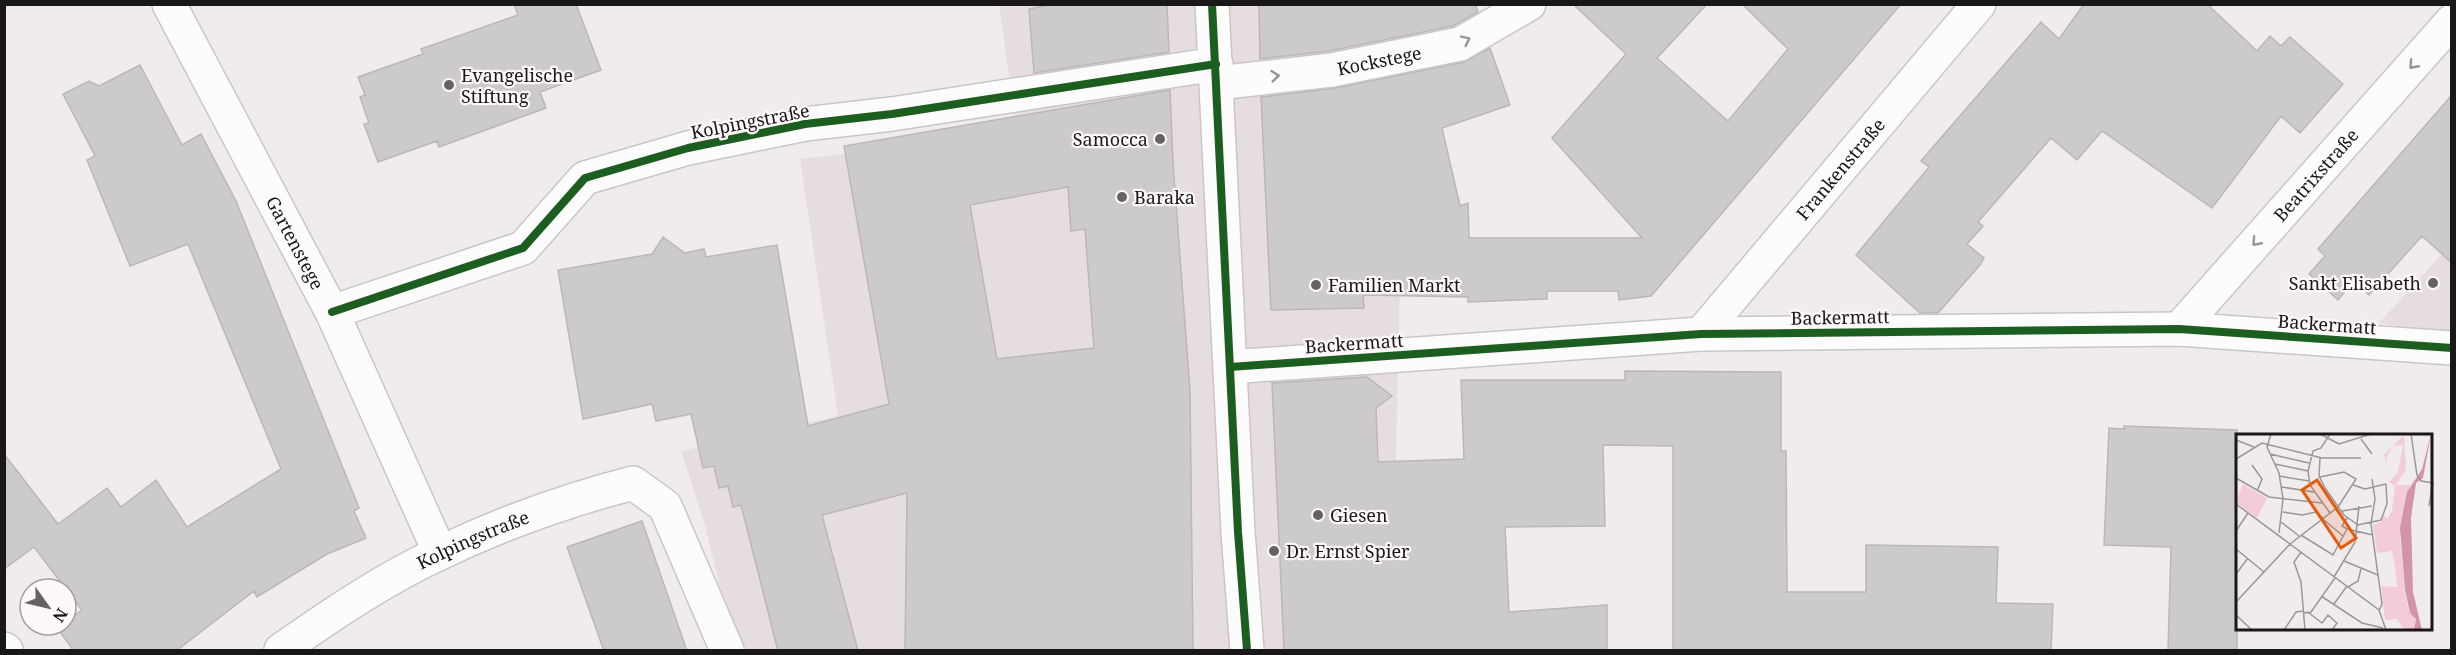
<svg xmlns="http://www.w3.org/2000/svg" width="2456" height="655" viewBox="0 0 2456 655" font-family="'Noto Serif',serif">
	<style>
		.built { fill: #e6dde0 }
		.building { fill: #cdcacb; stroke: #bbb7b8; stroke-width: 1.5; fill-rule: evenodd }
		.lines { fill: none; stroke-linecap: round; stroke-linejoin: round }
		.street-casing { stroke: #cac6c7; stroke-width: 36 }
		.street { stroke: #fdfcfc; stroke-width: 33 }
		.cycleway-casing { stroke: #fef8fa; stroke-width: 11 }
		.cycleway { stroke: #1b5e20; stroke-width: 8 }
		.oneway { stroke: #979595 }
		.poi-dot { fill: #656263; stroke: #fef8fa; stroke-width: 2 }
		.labels { text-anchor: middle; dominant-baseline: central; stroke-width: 4.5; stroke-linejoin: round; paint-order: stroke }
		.street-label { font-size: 18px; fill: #1a1718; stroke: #fef8fa }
		.poi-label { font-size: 18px; fill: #1a1718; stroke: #fef8fa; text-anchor: start }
		.inset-road { fill: none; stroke: #9a9798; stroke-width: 1.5 }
		.view { fill: #e8590c; fill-opacity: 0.15; stroke: #e8590c; stroke-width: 3 }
		.inset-edge { fill: none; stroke: #1a1718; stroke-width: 3 }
	</style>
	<rect width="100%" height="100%" fill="#f0eced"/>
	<path class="built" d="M999 5H1406L1394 554 1406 650H735L705 525 681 451 838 416 800 159 1017 134Z
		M2451 244V334L2379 323Z"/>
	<path class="building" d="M514 4H576L601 70 540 92 546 108 439 147 437 141 378 162 364 124 369 123 360 97 365 95 358 77 423 54 421 49 518 15Z
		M1052 4H1167L1169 52 1034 73 1029 9Z
		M1259 4H1475L1478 12 1453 26 1329 51 1260 59Z
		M1573 4H1707L1657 58 1728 121 1788 49 1742 4H1901L1651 296 1619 300 1618 291H1547V299L1468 302V297L1363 295 1364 308 1271 310 1261 97 1336 88 1464 62 1490 48 1510 105 1442 128 1460 206 1468 203 1469 238H1642L1552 138 1626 54Z
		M2084 4H2207L2257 51 2270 36 2281 46 2290 37 2343 84 2300 133 2281 116 2212 208 2102 131 2077 160 2051 138 1978 222 1983 226 1967 244 1984 258 1980 265 1938 313H1920L1856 255 1929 167 1921 161 2041 22 2059 39Z
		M140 65 182 145 201 134 236 201 359 508 354 511 366 538 327 554 257 597 254 591 176 651H74L57 628 66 625V621L82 610 34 547 4 569V454L58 524 107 488 121 507 156 480 187 527 281 469 188 244 130 266 87 160 95 156 63 94 89 81 99 86Z
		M1170 90 1173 163 1190 391 1193 651H905L907 493 822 515 858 651H778L741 505 733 507 728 486 719 488 714 466 703 468 691 414 656 421 652 404 583 419 558 270 652 254 663 237 685 253 704 249 706 257 777 245 808 426 889 404 844 146ZM1068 187 1071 231 1085 229 1094 348 997 359 970 205Z
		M2451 96V262L2422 236 2369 295 2354 281 2338 300 2309 274 2325 256 2318 249Z
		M1625 371 1781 372V451H1786L1787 592H1866V545L1998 547 1996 603 2053 604 2051 651H1673V446L1603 445 1605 526 1505 527 1509 612 1607 605V651H1284L1272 383 1367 377 1392 396 1376 408 1378 462 1464 459 1461 380H1625Z
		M2124 426 2237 430V651H2168L2171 547 2104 545 2109 428 2124 429Z
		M642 521 687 651H604L567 547Z"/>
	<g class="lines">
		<defs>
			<g id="street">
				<path id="s1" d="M169 4 332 312 440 553"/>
				<path d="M1212 4 1238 532 1247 650"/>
				<path id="s2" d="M1217 83 1332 70 1460 44 1529 4"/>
				<path d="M332 312 523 248 585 178 688 148 805 124 892 114 1216 64"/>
				<path id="s3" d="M2179 329 2452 21"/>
				<path id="s4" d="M1701 334 1979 4"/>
				<path d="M1230 367 1701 334 2179 329 2452 348"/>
				<path d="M4 649 6 650"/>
				<path id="s5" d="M281 650C331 615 384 579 440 553 500 524 568 500 633 483L665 506 727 650"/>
			</g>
		</defs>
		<use href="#street" class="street-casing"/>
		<use href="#street" class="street"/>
		<defs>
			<path id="cycleway" d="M1212 4 1238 532 1247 650
				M332 312 523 248 585 178 688 148 805 124 892 114 1216 64
				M1230 367 1701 334 2179 329 2452 348"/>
		</defs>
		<use href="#cycleway" class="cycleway-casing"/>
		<use href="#cycleway" class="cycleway"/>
	</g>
	<defs><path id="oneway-chevron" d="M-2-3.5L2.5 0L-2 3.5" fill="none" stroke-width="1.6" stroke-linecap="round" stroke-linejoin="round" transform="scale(1.5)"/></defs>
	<g class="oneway">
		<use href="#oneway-chevron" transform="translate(1466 40) rotate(-26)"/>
		<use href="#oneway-chevron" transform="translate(2413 65) rotate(132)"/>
		<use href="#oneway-chevron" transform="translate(1275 76) rotate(-6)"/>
		<use href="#oneway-chevron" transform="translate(2256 242) rotate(132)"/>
	</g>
	<g class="poi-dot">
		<circle cx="449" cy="85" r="6"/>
		<circle cx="1160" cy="139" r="6"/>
		<circle cx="1122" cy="197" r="6"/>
		<circle cx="2433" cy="283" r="6"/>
		<circle cx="1316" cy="285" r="6"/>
		<circle cx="1318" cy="515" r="6"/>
		<circle cx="1274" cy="551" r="6"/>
	</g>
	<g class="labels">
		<g class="street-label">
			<text stroke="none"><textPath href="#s2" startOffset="164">Kockstege</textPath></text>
			<text transform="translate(750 121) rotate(-11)">Kolpingstraße</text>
			<text stroke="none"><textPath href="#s4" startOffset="216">Frankenstraße</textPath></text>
			<text stroke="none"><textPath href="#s3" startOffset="206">Beatrixstraße</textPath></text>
			<text stroke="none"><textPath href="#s1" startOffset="270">Gartenstege</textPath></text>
			<text transform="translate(1840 317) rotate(-1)">Backermatt</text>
			<text transform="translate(2327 324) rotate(4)">Backermatt</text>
			<text transform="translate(1354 343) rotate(-4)">Backermatt</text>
			<text stroke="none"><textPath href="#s5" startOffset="222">Kolpingstraße</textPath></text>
		</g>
		<g class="poi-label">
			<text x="461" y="75">Evangelische<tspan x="461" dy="21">Stiftung</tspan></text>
			<text x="1148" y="139" text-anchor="end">Samocca</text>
			<text x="1134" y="197">Baraka</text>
			<text x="2421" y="283" text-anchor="end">Sankt Elisabeth</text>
			<text x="1328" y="285">Familien Markt</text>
			<text x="1330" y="515">Giesen</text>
			<text x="1286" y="551">Dr. Ernst Spier</text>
		</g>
	</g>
	<g transform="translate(2236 434)">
		<rect width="196" height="196" fill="#f0eced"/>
		<path d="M168 1 170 35 160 51H174L164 102 169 160 173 177 180 185 178 196H168L161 185 149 186 145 152 161 153 159 133 156 117 141 119 137 91 145 88 148 81 151 85 156 77 159 52 153 48 162 38 167 11 157 12 150 24 152 33 148 21ZM7 50 31 64 21 84 0 68Z" fill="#f4ccd8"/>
		<path d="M195 0 187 44 180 49 175 84 177 158 186 196H178L180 185 174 179 169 156 164 94 171 58 186 35Z" fill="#d394a9"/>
		<path class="inset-road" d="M35 0 31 13 43 39 47 65 43 99M84 0 103 10 135 0M94 0 85 14 77 17 72 37 74 51 94 79M175 0 181 41 185 47 197 49 193 72M125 5 136 20M0 6 18 13M34 20 73 29M84 24 83 42 89 54 108 81 122 91 145 86 151 70 150 50M0 25 26 9 86 24H125M39 30 72 37M16 31 26 45 21 57M43 42 73 47M0 44 33 63 86 69M136 45 139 65 135 90 146 170 143 177M117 51 129 55 150 50M46 53 78 58M0 70 143 176 150 196M106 77 136 72M47 78 66 81 80 78 87 84M111 84 106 92 111 95 137 101M87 85 107 102M45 88 63 102M0 97 12 79M65 101 97 121 111 95M54 110 102 73 120 45 108 38 84 43M0 115 28 138M65 118 58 128 65 148 69 196M108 127 142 141M0 140 12 124M98 143 119 108 123 72M112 153 122 147 125 135M85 162 126 189 147 194M0 168 54 110M98 170 111 152M67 179 75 178 99 144M73 179 86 189 92 181 101 189 96 196M0 181 16 196M48 196 60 178 67 177"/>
		<path class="view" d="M81 46 120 104 105 114 66 56Z"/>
		<rect width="196" height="196" class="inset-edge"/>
	</g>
	<rect width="2456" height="655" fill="none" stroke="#1a1718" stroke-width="12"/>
	<g transform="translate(48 607) rotate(124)"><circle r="28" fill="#fef8fa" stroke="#a39ea0" stroke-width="1.5"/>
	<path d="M0-4.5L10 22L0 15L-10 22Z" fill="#656263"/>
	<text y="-9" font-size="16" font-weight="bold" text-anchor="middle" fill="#1a1718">N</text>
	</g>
</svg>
